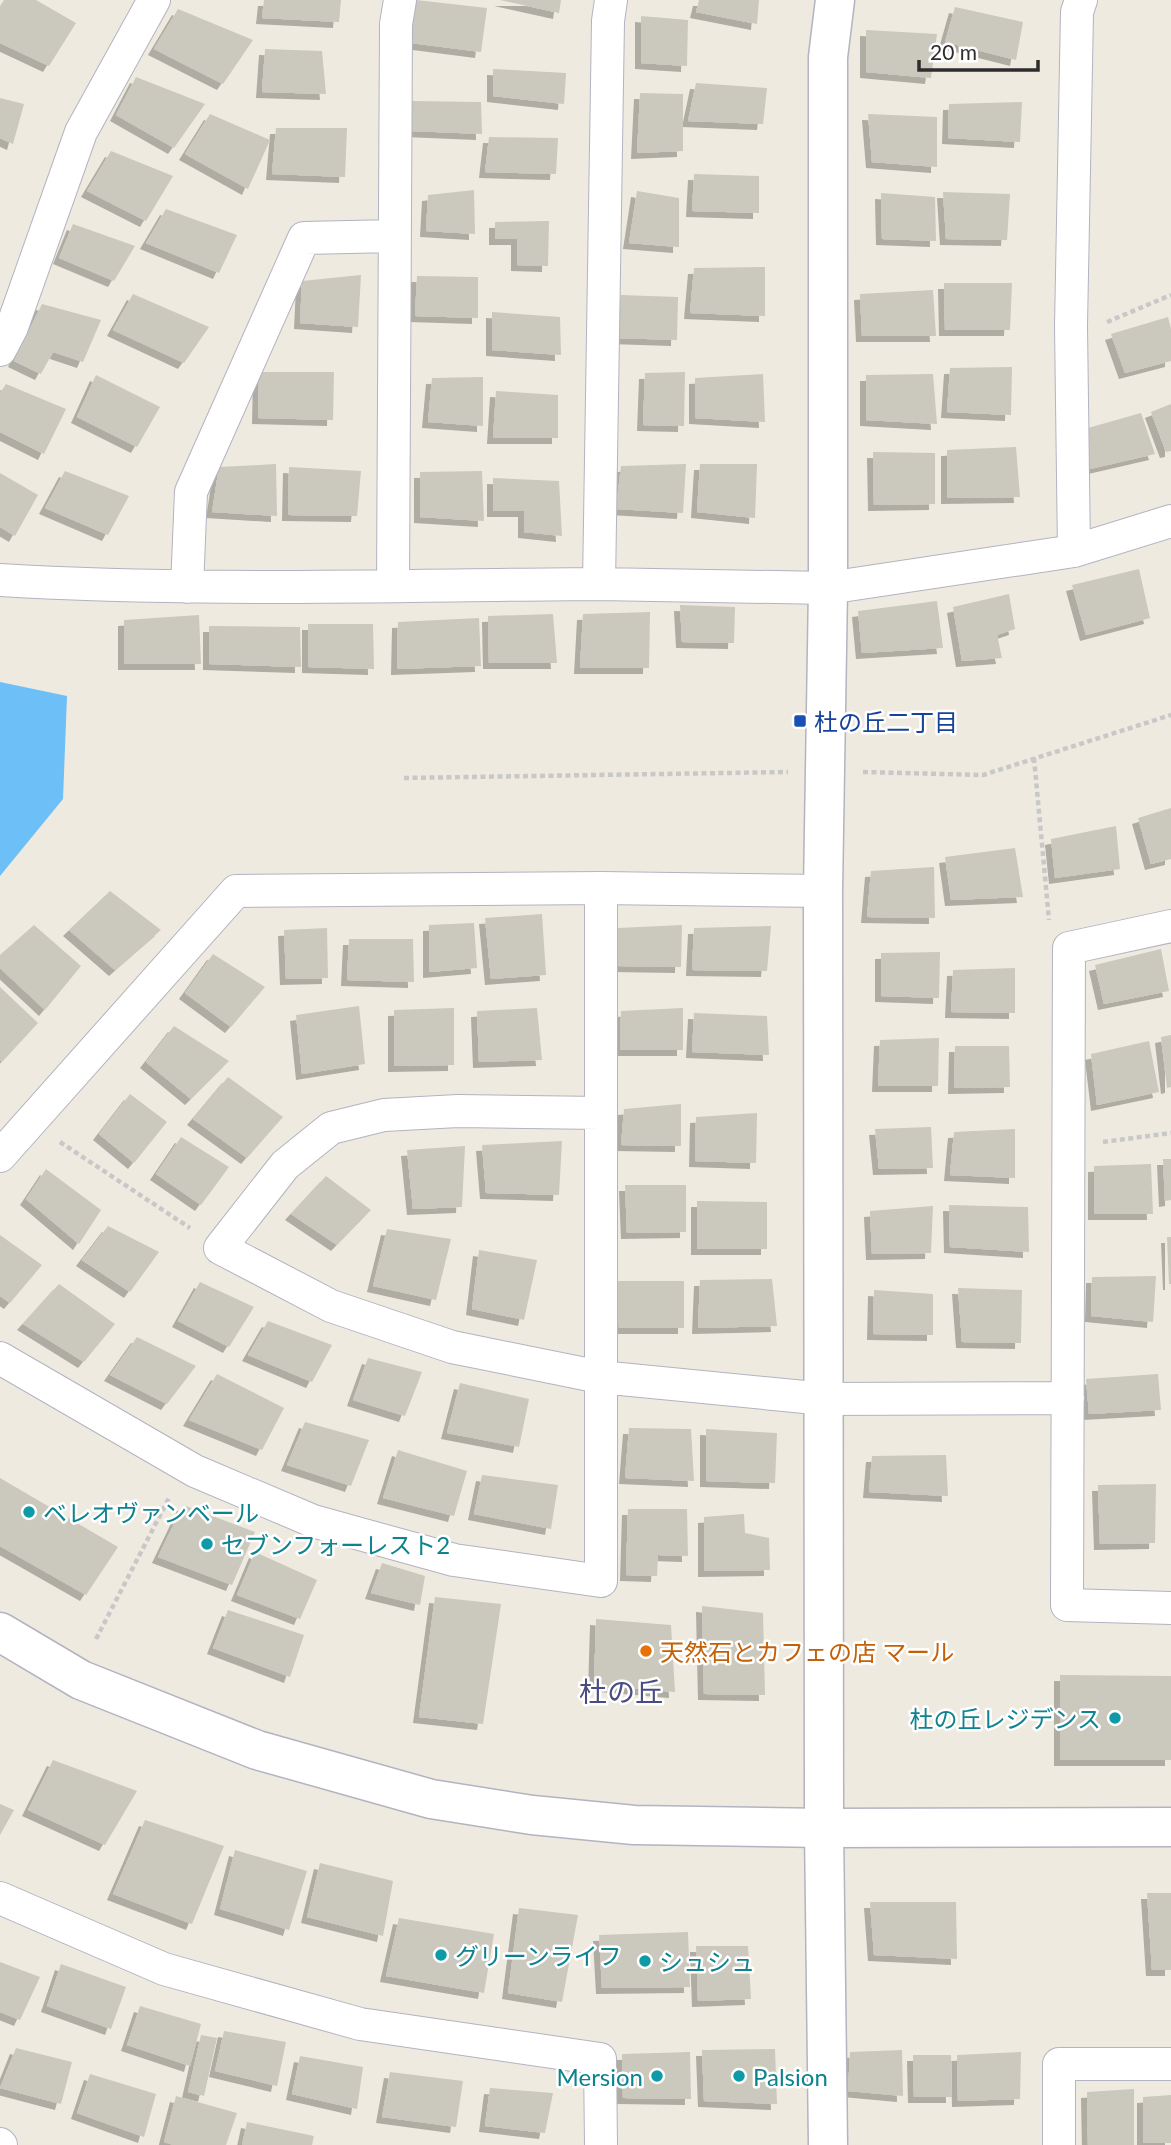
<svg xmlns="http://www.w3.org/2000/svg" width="1171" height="2145" viewBox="0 0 1171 2145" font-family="Lato,'Noto Sans JP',sans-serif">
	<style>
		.water { fill: #6cbff7 }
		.building { fill: #cbc8bd; filter: url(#shadow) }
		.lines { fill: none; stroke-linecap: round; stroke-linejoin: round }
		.minor-casing { stroke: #b3b3c1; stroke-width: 34 }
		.tertiary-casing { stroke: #b3b3c1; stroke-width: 41 }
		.path { stroke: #c8c8c8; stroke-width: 4.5; stroke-dasharray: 5 3.5; stroke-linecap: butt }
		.minor { stroke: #fff; stroke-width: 32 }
		.tertiary { stroke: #fff; stroke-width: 38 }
		.transit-dot { fill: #1a4fb4; stroke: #fff; stroke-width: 2.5 }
		.culture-dot { fill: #0f9aa8; stroke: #fff; stroke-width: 2.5 }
		.food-dot { fill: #e8710a; stroke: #fff; stroke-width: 2.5 }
		.labels { text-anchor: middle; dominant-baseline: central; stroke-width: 5; stroke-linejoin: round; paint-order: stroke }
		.transit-label { font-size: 24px; fill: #164399; stroke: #fff; text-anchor: start }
		.culture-label { font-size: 24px; fill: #0d838f; stroke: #fff; text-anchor: start }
		.food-label { font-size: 24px; fill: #c56008; stroke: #fff; text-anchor: start }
		.quarter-label { font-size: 28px; fill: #494c82; stroke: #fff }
	</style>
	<defs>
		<filter id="shadow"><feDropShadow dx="-6" dy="6" stdDeviation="0" flood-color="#0004"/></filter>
	</defs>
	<rect width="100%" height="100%" fill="#efeadf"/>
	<path class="water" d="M0 682 67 696 63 799 0 876Z"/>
	<path class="building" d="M4 0H36L76 23 49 66 0 43V6Z
		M264 0H341L339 22 262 18Z
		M416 0 487 8 481 52 411 43Z
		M500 0H561L559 13Z
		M699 0H759L757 24 696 12Z
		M955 7 1023 22 1016 60 945 42Z
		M178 9 253 40 223 84 154 49Z
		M641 16 688 20 687 66 641 63Z
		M866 30 937 34 931 78 866 72Z
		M265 49 322 51 326 94 262 92Z
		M493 69 566 73 564 104 493 96Z
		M136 77 205 104 174 148 116 115Z
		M696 83 767 88 763 124 688 121Z
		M640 93 683 94V151L637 153Z
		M0 98 24 104 13 144 0 138Z
		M411 101 481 102 482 134 411 131Z
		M1022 102 1020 142 948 138 949 104Z
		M210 114 270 140 248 189 185 154Z
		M868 114 937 117V167L872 162Z
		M276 128H347L345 177 272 174Z
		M489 137 558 138 556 174 485 172Z
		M111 151 173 176 146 221 87 191Z
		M694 174 759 176V213L692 211Z
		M474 190 475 234 426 231 428 195Z
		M637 191 679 198V247L629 243Z
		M943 192 1010 194 1007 240 946 239Z
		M881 193 935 197 936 241 882 239Z
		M166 209 237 235 219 273 146 243Z
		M549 221 548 266 517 265V239H495V222Z
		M73 224 135 246 114 281 59 258Z
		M765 267V316L690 313 694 268Z
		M361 275 358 327 300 323 302 281Z
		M417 276 478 277V318L415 316Z
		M944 283H1012L1010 330H945Z
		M933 290 936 336H862L860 294Z
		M133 294 209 327 184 363 113 330Z
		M621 295 678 297 677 340 616 338Z
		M42 304 101 320 83 362 53 352 41 374 14 361Z
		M492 312 560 317 561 355 492 350Z
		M1168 317 1171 329V361L1125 373 1111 334Z
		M1012 367 1011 415 947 412 950 368Z
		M259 372H334L333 420 258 418Z
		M685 372 684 426 643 425 645 373Z
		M763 374 765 422 695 418V378Z
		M933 374 937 424 866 420V375Z
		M96 375 160 407 137 447 77 417Z
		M483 377V426L428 422 432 378Z
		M6 384 66 409 44 454 0 432V393Z
		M496 391 558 395V438H493Z
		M1171 404V451L1166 452 1151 412Z
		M1141 413 1155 454 1090 469 1088 428Z
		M1016 447 1020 497 947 498V450Z
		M873 452 935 453V504L874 505Z
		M276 464 277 516 212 512 219 467Z
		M686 464 683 513 616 509 621 466Z
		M700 464H757L755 518 697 512Z
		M289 467 361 471 357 516 288 515Z
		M65 471 129 496 108 535 45 508Z
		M482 471 484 521 420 517V472Z
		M0 473 38 495 15 536 0 527Z
		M493 478 559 481 562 536 524 532V511H493Z
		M1139 569 1150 618 1086 635 1072 585Z
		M1009 594 1015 629 997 635 1002 658 962 661 953 607Z
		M937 601 943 648 862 653 858 611Z
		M680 605 735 607 734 643 682 642Z
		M650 612 649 668H580L583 614Z
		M553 614 557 663H489L488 616Z
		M199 615 201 664H124V620Z
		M479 618 481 666 397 669 398 622Z
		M308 624H373L374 669 308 667Z
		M209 626 300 627 301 667 209 664Z
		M1171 808V859L1151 864 1138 818Z
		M1116 826 1120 869 1055 878 1051 839Z
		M1015 848 1023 897 951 900 945 857Z
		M934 867 935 918 867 917 871 871Z
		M110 891 161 930 115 970 69 930Z
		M542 914 546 975 491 979 485 918Z
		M474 923 477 968 429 972V925Z
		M34 925 81 966 45 1010 0 968V955Z
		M682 925 681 967 618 966V928Z
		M771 926 767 971 692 970 694 928Z
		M327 928 328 978 286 979 284 930Z
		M349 939H413L414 982 347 980Z
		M1161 949 1169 991 1104 1004 1095 965Z
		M940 952 939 998 881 996V953Z
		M213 954 265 987 231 1027 185 993Z
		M1015 968V1013L951 1012 953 970Z
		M0 987 38 1023 2 1062 0 1060Z
		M359 1006 365 1064 302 1074 296 1015Z
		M454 1008V1065L394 1066V1010Z
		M537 1008 542 1060 479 1062 477 1011Z
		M683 1008V1050H620L621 1011Z
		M694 1013 767 1016 769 1055 692 1052Z
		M174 1026 229 1061 191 1099 146 1062Z
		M1171 1035V1087L1167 1088 1161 1037Z
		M939 1038 938 1086H878L880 1040Z
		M1149 1041 1159 1092 1097 1105 1091 1054Z
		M955 1046H1009L1010 1087 954 1088Z
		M228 1077 283 1117 247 1158 193 1119Z
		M130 1094 167 1122 134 1163 99 1134Z
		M681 1104V1146L621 1145 624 1109Z
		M757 1113 756 1163 695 1161 696 1117Z
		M931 1127 933 1168 879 1169 875 1129Z
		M1015 1129V1178L950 1175 954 1132Z
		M181 1137 229 1167 201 1205 156 1174Z
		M562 1141 559 1195 486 1193 482 1145Z
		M465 1146 462 1207 413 1209 407 1150Z
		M1163 1159H1171V1200L1165 1201Z
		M1151 1164 1153 1214H1094V1166Z
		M46 1169 101 1210 79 1244 26 1199Z
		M326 1176 371 1210 337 1245 291 1214Z
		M625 1185H686V1232L627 1233Z
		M697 1201 767 1202V1249H697Z
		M949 1205 1028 1207 1029 1252 950 1247Z
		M933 1206 931 1253 872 1254 870 1211Z
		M108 1226 159 1252 130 1292 82 1260Z
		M387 1229 451 1239 436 1300 373 1286Z
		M0 1235 42 1265 10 1303 0 1296Z
		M1167 1237H1171V1284H1169Z
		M479 1250 537 1260 524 1320 472 1309Z
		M1156 1276 1153 1322 1091 1316 1092 1277Z
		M772 1279 777 1326 698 1328 700 1280Z
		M617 1281H684V1328H619Z
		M200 1282 254 1307 229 1347 178 1321Z
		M59 1284 115 1324 84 1362 23 1324Z
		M958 1288 1022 1290 1021 1343 962 1342Z
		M874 1290 933 1294V1335L873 1334Z
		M268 1321 332 1345 312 1382 248 1355Z
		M137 1337 196 1366 167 1404 110 1375Z
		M368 1358 422 1372 405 1416 353 1400Z
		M217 1374 284 1408 262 1450 189 1420Z
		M1158 1374 1161 1410 1089 1414 1086 1379Z
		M460 1383 529 1399 519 1447 447 1433Z
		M305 1422 369 1440 351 1486 287 1465Z
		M629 1428 691 1429 694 1481 625 1478Z
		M706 1429 777 1433 775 1483 706 1481Z
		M398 1450 467 1471 454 1516 383 1498Z
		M946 1455 948 1496 869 1492 872 1456Z
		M482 1475 558 1485 551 1529 474 1514Z
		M0 1478 118 1547 86 1595 0 1546Z
		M1156 1484 1155 1543 1100 1544 1098 1485Z
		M183 1505 255 1532 232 1585 158 1557Z
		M628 1509H687L688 1556 658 1555 657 1576 626 1575Z
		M744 1514 745 1533 769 1538 770 1570 704 1571V1517Z
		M255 1552 317 1580 300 1619 237 1595Z
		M382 1563 425 1576 420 1605 371 1593Z
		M435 1597 501 1604 483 1724 419 1717Z
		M702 1606 763 1613 765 1695 704 1694Z
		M228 1610 304 1635 290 1677 213 1648Z
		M596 1619 671 1625 675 1692 594 1685Z
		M1060 1675 1171 1676V1760H1060Z
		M53 1760 137 1791 105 1845 28 1810Z
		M0 1804 14 1810 0 1835Z
		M145 1820 224 1846 192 1924 113 1894Z
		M235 1850 307 1871 289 1930 220 1909Z
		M320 1863 393 1881 383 1936 307 1917Z
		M1147 1893H1171V1970H1152Z
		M870 1902H956L957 1959 874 1955Z
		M519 1908 578 1915 562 2002 508 1993Z
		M399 1918 494 1934 484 1993 386 1976Z
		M688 1932 690 1987 602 1988 599 1935Z
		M696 1946H748L751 1999 698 2001Z
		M0 1962 40 1977 20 2020 0 2012Z
		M61 1964 126 1987 111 2029 47 2006Z
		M140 2006 201 2024 190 2066 127 2045Z
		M224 2031 286 2042 277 2086 215 2071Z
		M201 2035 217 2038 204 2096 188 2092Z
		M16 2048 72 2062 61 2104 0 2088Z
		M775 2049 777 2104 704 2101 702 2050Z
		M902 2050 903 2096 848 2091 850 2052Z
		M690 2052 691 2099 623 2098 622 2054Z
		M1021 2052 1020 2099 958 2101 957 2055Z
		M913 2055H951L952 2097H914Z
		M300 2056 363 2067 357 2109 292 2094Z
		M390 2072 463 2081 456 2127 382 2117Z
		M90 2074 156 2094 144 2137 77 2113Z
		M490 2088 553 2093 545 2133 485 2126Z
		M1134 2089V2145H1088L1087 2092Z
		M1171 2095V2143H1143V2097Z
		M176 2096 237 2113 226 2145H174L164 2142Z
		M247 2122 314 2136 312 2145H242Z"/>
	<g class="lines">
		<defs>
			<path id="minor" d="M611 0 608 21 599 584 828 588 1074 551 1171 521
				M0 350 12 327 81 132 154 0
				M1074 551 1071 326 1077 12 1081 0
				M0 580C199 592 399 585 599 584
				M393 586 396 24 400 0
				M187 587 191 492 304 238 394 236
				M1171 926 1069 948 1067 1605 1171 1608
				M600 1113 458 1111 384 1115 331 1128 285 1165 220 1248 331 1306 452 1347 600 1377 825 1399 1068 1398
				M0 1156 236 891 601 888 823 891
				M0 1358 195 1471 313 1521 454 1560 601 1581V888
				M0 1898 164 1969 360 2024 600 2059 601 2145
				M0 2144 1 2145
				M1059 2145V2064H1171"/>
			<path id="tertiary" d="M0 1632 81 1680 257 1750 431 1799 532 1815 634 1825 824 1828 1171 1827
				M828 2145 824 1828 823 891 828 588V57L835 0"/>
		</defs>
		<use href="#minor" class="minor-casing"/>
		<use href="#tertiary" class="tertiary-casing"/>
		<path class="path" d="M1107 322 1171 295
			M1034 758 1049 920
			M863 772 983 775 1171 715
			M404 778 788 772
			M60 1142 190 1228
			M1103 1142 1171 1133
			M96 1639 169 1498"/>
		<use href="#minor" class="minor"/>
		<use href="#tertiary" class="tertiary"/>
	</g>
	<rect class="transit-dot" x="793" y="714" width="14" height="14" rx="3.5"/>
	<g class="culture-dot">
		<circle cx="29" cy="1512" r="7"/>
		<circle cx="207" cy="1544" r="7"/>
		<circle cx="1115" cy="1718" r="7"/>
		<circle cx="441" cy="1955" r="7"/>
		<circle cx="645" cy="1961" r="7"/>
		<circle cx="657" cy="2076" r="7"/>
		<circle cx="739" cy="2076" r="7"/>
	</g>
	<circle class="food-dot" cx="646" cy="1651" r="7"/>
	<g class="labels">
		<g class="transit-label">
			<text x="814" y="721">杜の丘二丁目</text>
		</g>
		<g class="culture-label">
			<text x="43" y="1512">ベレオヴァンベール</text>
			<text x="221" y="1544">セブンフォーレスト2</text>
			<text x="1101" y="1718" text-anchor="end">杜の丘レジデンス</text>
			<text x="455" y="1955">グリーンライフ</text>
			<text x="659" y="1961">シュシュ</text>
			<text x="643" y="2076" text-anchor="end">Mersion</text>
			<text x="753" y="2076">Palsion</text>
		</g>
		<g class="food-label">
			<text x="660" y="1651">天然石とカフェの店 マール</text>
		</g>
		<g class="quarter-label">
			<text x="621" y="1691">杜の丘</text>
		</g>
	</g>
	<path d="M919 60v10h119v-10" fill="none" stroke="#2d2d2d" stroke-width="3.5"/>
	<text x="930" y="60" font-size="21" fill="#2d2d2d" stroke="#ffffff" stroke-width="5" paint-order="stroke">20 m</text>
</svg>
